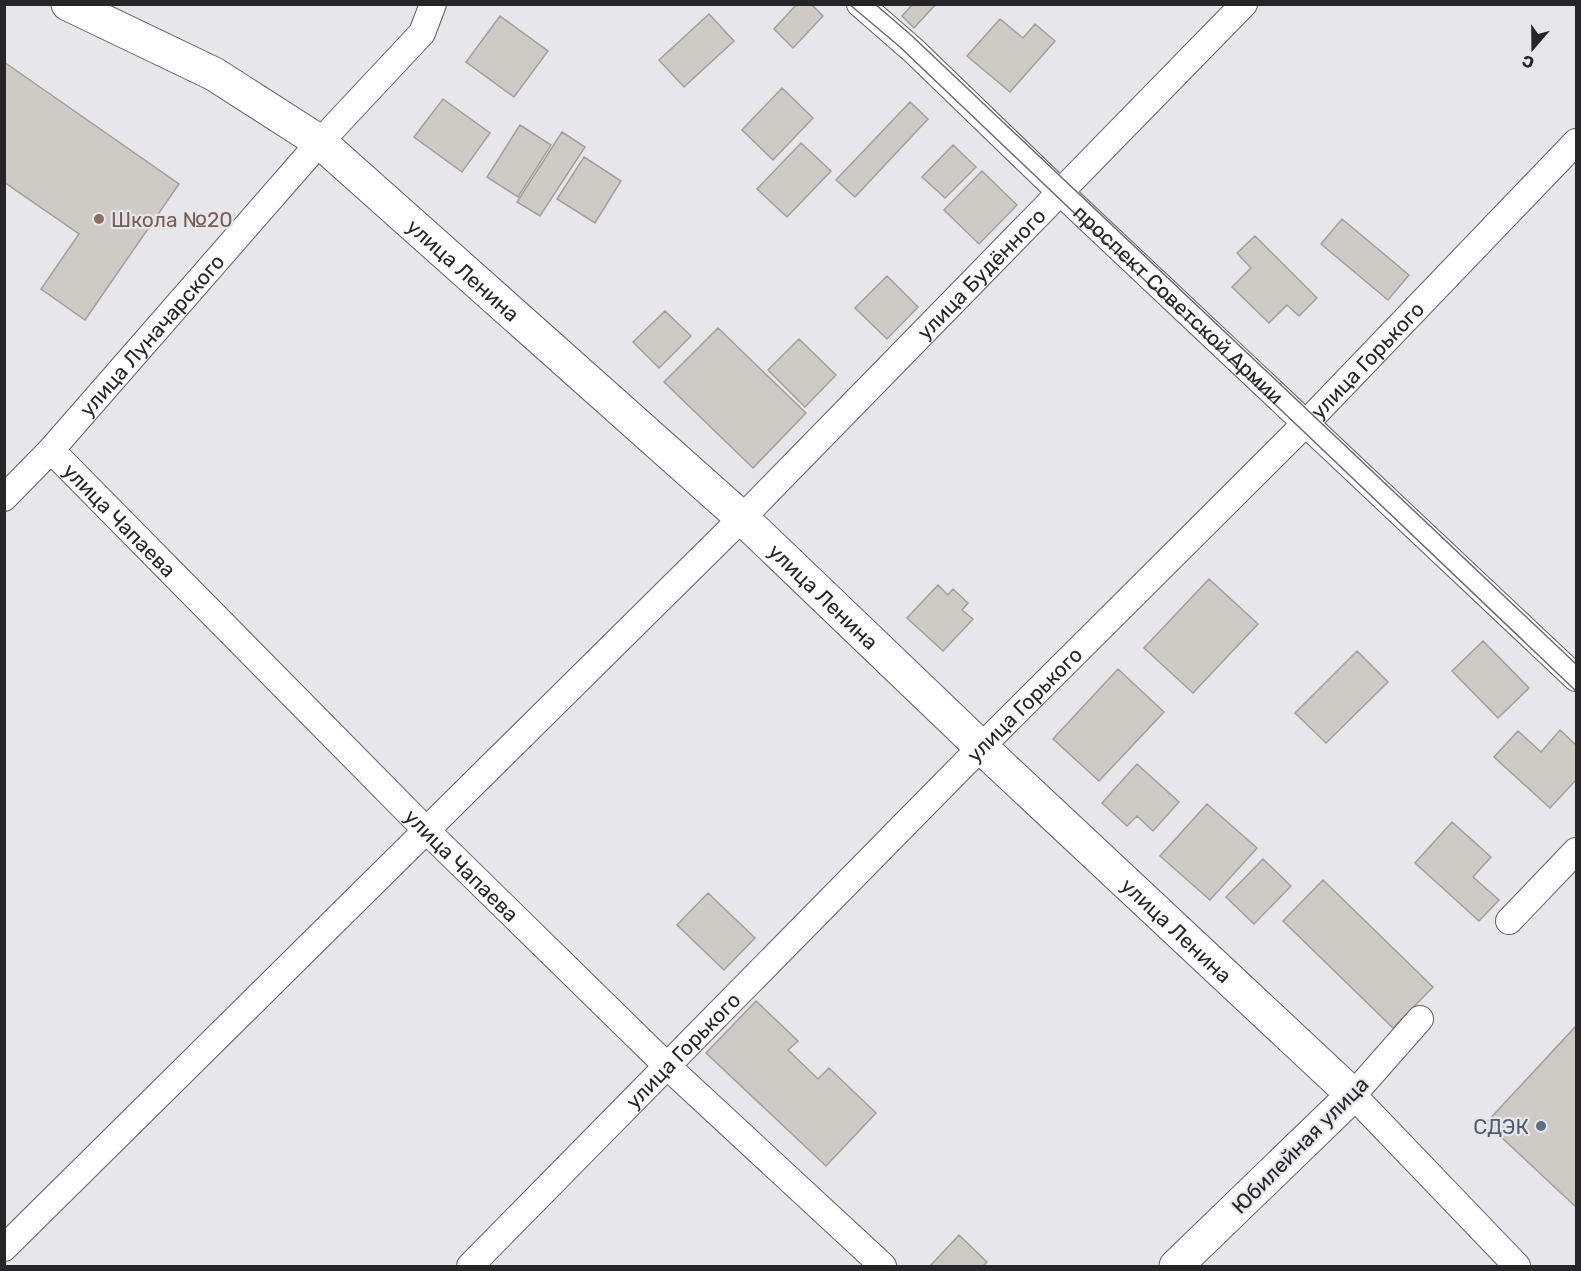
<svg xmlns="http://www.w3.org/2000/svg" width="1581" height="1271" viewBox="0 0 1581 1271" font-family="Rubik,sans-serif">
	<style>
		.building { fill: #cecac6; stroke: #a39f9b; stroke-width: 1.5 }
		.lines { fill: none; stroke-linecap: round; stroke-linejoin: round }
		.street-casing { stroke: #606065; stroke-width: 28 }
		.secondary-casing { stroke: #606065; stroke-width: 35 }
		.street { stroke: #fff; stroke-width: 26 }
		.secondary { stroke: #fff; stroke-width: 33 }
		.tram { stroke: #6b6b6e; stroke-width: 1.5 }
		.education-dot { fill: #8d6e63; stroke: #e6e6eb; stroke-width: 2 }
		.service-dot { fill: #5c6f8a; stroke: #e6e6eb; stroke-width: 2 }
		.labels { text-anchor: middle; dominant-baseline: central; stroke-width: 4.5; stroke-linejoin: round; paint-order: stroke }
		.education-label { font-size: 21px; fill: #785e54; stroke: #e6e6eb; text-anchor: start }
		.street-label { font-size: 21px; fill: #262628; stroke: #e6e6eb }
		.service-label { font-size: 21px; fill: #4e5e75; stroke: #e6e6eb; text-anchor: end }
	</style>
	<rect width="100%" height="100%" fill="#e6e6eb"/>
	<path class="building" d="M797 4H811L823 16 793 48 774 29Z
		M913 4H936L914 28 902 16Z
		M709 14 734 41 684 87 659 60Z
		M500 16 548 51 514 97 466 62Z
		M1000 19 1023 38 1035 24 1055 41 1010 92 967 56Z
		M4 62 179 184 85 320 41 289 79 234 4 182Z
		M782 88 813 118 773 160 742 130Z
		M443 99 490 133 462 172 414 137Z
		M910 102 928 119 855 197 836 180Z
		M520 125 551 145 518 197 487 177Z
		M562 132 585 147 540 216 517 202Z
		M801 143 831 171 787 217 757 189Z
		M953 145 976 167 945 198 922 177Z
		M584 157 621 181 595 223 557 199Z
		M982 171 1017 205 979 244 944 210Z
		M1342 219 1409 275 1388 300 1321 244Z
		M1255 236 1317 298 1299 316 1287 305 1269 323 1232 287 1251 268 1237 253Z
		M887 276 918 307 887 339 855 308Z
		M665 311 691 336 659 368 633 342Z
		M718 328 806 413 753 468 664 382Z
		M799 339 836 375 805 407 768 370Z
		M1209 579 1258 624 1193 693 1144 648Z
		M938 585 948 595 953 589 968 603 962 610 973 619 943 651 907 618Z
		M1483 641 1529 688 1498 718 1452 671Z
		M1357 651 1388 682 1326 743 1295 713Z
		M1118 669 1164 712 1099 781 1053 739Z
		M1560 730 1576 745V780L1550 808 1494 757 1518 731 1541 752Z
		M1137 764 1179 802 1153 831 1137 816 1127 826 1102 803Z
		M1207 804 1257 848 1210 900 1160 856Z
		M1452 822 1491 857 1473 877 1499 900 1479 921 1415 863Z
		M1263 859 1291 886 1254 924 1226 897Z
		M1323 880 1433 987 1393 1028 1283 921Z
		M708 893 755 938 724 970 677 925Z
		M756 1001 798 1041 788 1050 818 1079 829 1068 876 1113 826 1166 706 1053Z
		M1576 1026V1207L1486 1123Z
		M959 1235 987 1262 983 1266H930Z"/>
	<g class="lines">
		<defs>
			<g id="street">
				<path id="s1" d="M860 4 914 51 1061 193 1576 678"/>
				<path id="s2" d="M51 450 426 830 667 1066 883 1266"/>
				<path id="s3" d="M4 498 51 450 320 142 422 33 433 4"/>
				<path d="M1509 921 1576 851"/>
				<path d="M1420 1019 1353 1095 1517 1266"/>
				<path id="s4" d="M4 1248 742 518 1244 4"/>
				<path id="s5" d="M470 1266 981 747 1313 416 1576 142"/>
			</g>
			<g id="secondary">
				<path id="s6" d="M68 4 214 74 320 142 742 518 981 747 1353 1095 1176 1266"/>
			</g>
		</defs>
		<use href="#street" class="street-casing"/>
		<use href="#secondary" class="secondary-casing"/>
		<use href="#street" class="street"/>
		<use href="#secondary" class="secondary"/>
		<path class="tram" d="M849 4 900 47 1576 691
			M875 4 911 35 1576 664"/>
	</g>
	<circle class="education-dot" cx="99" cy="219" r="6"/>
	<circle class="service-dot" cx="1541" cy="1126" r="6"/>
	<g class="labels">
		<g class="education-label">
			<text x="111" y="219">Школа №20</text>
		</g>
		<g class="street-label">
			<text stroke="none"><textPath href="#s6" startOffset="480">улица Ленина</textPath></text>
			<text stroke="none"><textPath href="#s4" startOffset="1380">улица Будённого</textPath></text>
			<text stroke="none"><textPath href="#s1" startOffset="438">проспект Советской Армии</textPath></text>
			<text stroke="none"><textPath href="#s3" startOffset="220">улица Луначарского</textPath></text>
			<text stroke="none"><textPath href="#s5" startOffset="1275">улица Горького</textPath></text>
			<text stroke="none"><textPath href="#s2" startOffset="98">улица Чапаева</textPath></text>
			<text stroke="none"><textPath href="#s6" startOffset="966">улица Ленина</textPath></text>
			<text stroke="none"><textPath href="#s5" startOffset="789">улица Горького</textPath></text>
			<text stroke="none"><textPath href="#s2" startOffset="584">улица Чапаева</textPath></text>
			<text stroke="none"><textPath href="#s6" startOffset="1452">улица Ленина</textPath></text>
			<text stroke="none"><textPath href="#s5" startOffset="303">улица Горького</textPath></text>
			<text transform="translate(1300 1145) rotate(-45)">Юбилейная улица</text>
		</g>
		<g class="service-label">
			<text x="1529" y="1126">СДЭК</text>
		</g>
	</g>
	<rect width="1581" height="1271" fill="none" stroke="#262628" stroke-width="12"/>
	<g transform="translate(1533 48) rotate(200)" stroke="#e6e6eb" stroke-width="4.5" paint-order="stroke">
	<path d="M0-4.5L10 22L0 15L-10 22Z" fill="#262628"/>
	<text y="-9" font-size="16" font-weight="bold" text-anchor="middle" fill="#262628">С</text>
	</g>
</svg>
